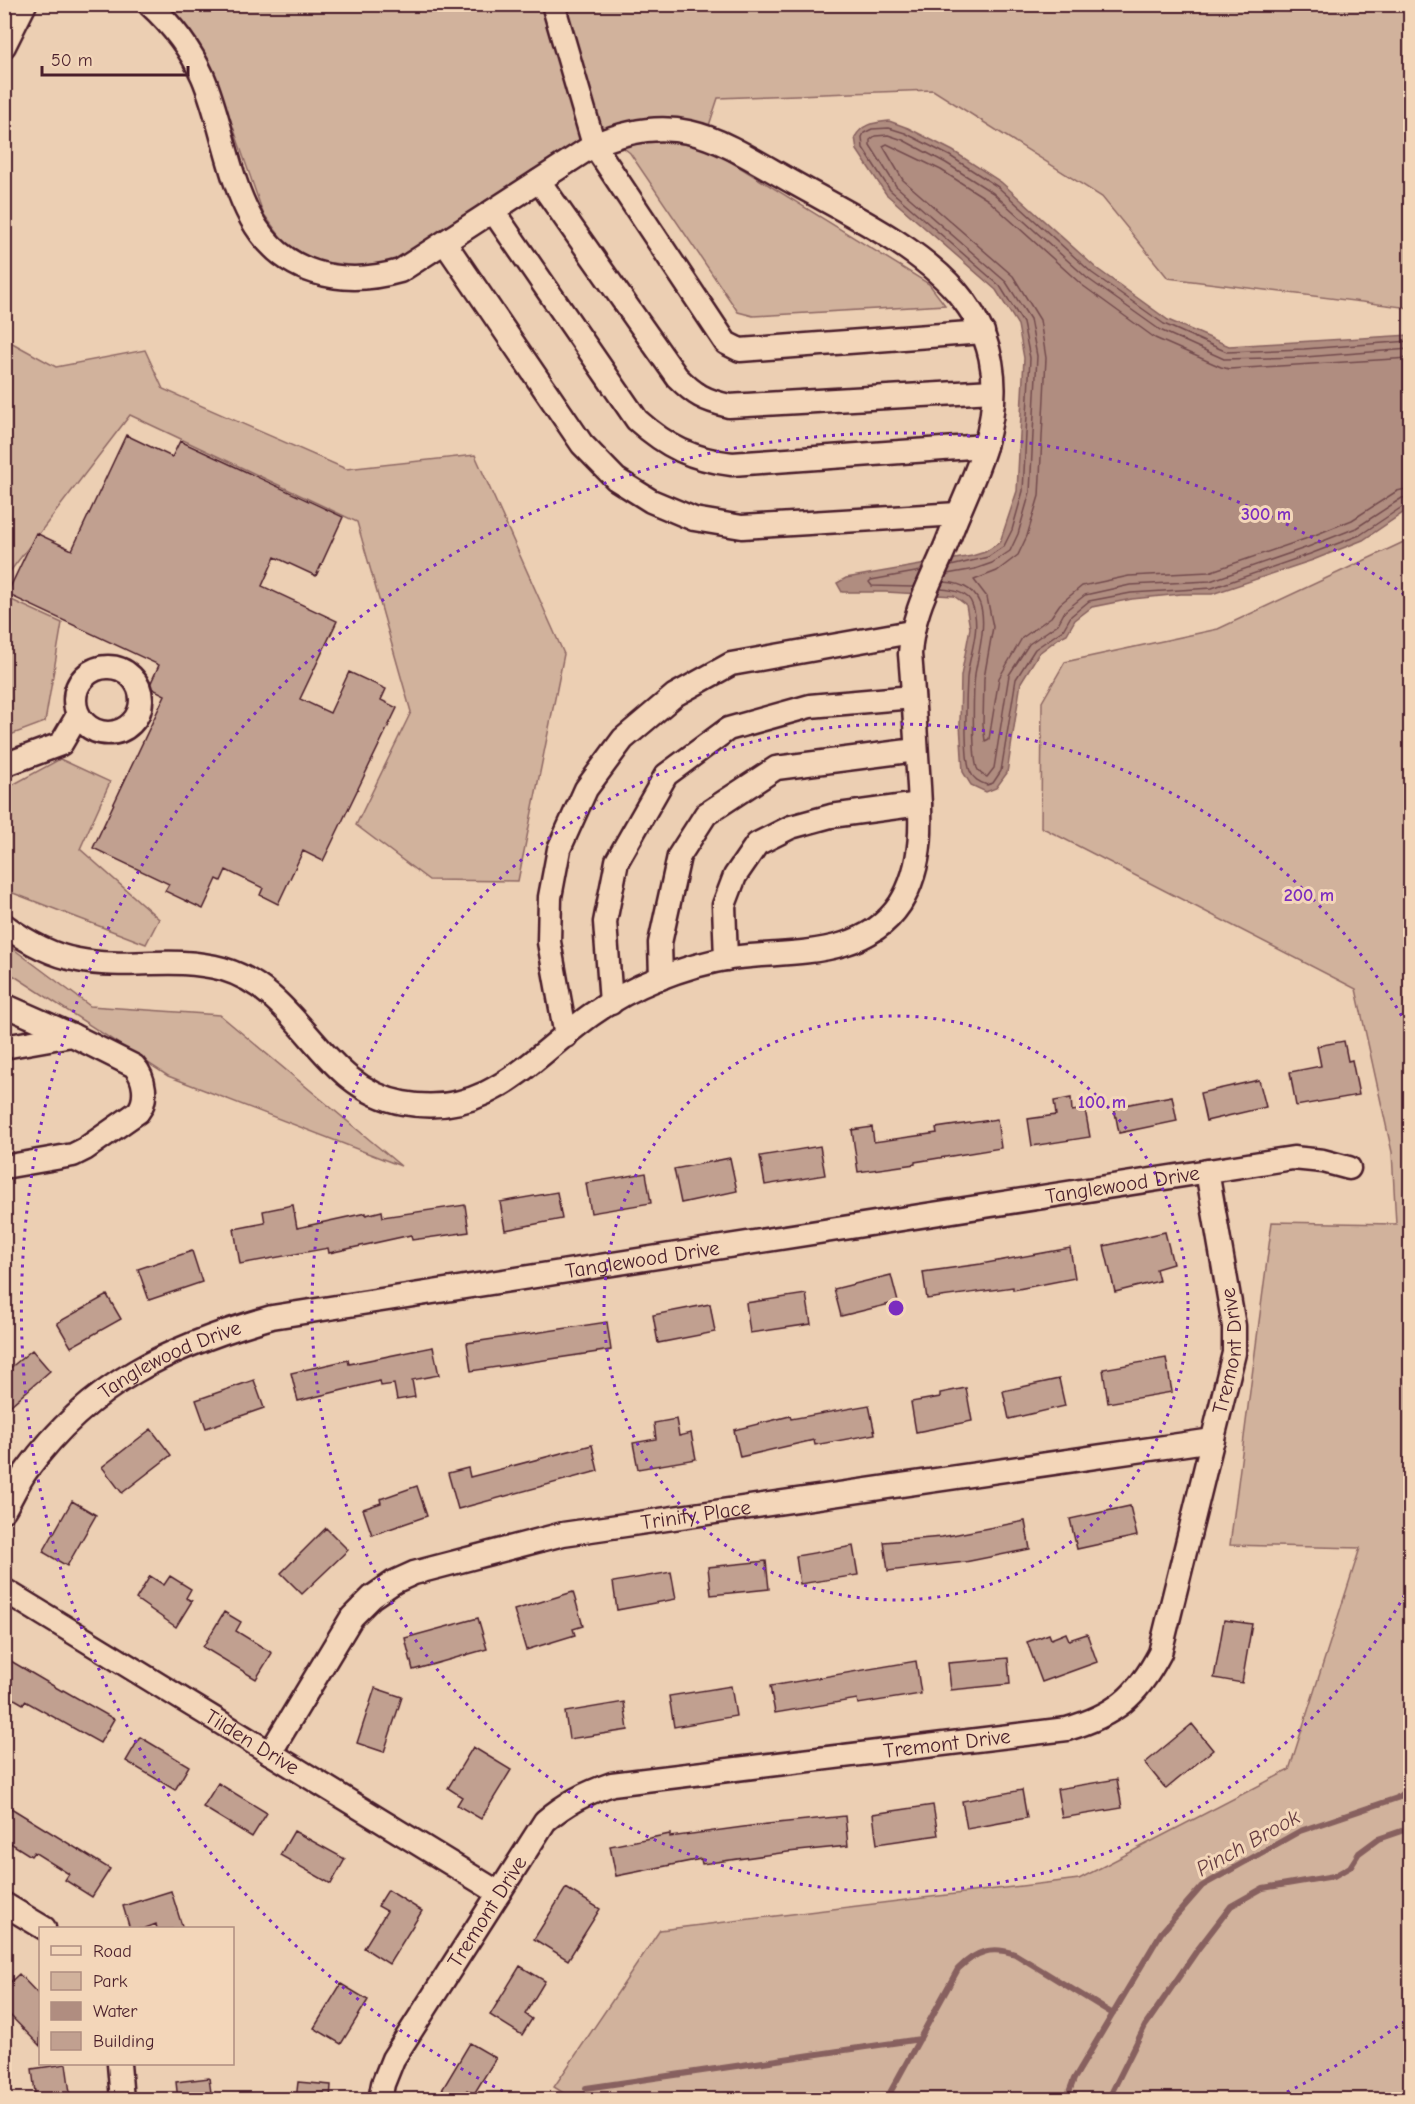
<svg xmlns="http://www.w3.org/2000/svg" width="1415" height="2104" viewBox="0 0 1415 2104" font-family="'Comic Neue',sans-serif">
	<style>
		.green { fill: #d1b29c; stroke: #8e6864; stroke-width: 1.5 }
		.water { fill: #b08d80; stroke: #87615e; stroke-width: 1.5 }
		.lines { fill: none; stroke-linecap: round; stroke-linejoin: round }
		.shore { stroke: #734b4d; stroke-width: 1.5 }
		.stream { stroke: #87615e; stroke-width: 6 }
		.building { fill: #c1a090; stroke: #4a1f2b; stroke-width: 1.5 }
		.minor-casing { stroke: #4a1f2b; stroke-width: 27 }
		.minor { stroke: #f3d6b9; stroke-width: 22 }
		.ring { fill: none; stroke: #7b2cbf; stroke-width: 3; stroke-dasharray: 3 6 }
		.labels { text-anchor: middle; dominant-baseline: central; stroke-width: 6; stroke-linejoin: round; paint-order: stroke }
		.street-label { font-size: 21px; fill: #4a1f2b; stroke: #f3d6b9 }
		.water-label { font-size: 22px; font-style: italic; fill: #643a40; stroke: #f3d6b9 }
		.centre { fill: #7b2cbf; stroke: #f3d6b9; stroke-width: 3 }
		.ring-label { font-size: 18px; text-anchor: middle; font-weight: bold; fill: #7b2cbf; stroke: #f3d6b9; stroke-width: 6; stroke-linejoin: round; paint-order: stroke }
	</style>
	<rect width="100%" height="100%" fill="#eccfb3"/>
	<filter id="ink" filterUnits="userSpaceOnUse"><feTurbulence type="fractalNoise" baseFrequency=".0167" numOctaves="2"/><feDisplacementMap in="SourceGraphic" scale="12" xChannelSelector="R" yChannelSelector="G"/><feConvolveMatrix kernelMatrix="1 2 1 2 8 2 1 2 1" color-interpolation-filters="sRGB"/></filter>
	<g filter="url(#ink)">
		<path class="green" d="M161 5H1410V308L1168 278 1102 197 933 90 718 98 702 147 715 152 929 284 945 305 753 316 738 312 630 153 600 129 411 255 391 262 357 266 316 261 285 243 263 213 215 75 180 19Z
			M5 339 56 367 145 350 163 389 346 469 475 455 564 654 518 881 429 880 356 825 411 712 357 522 130 415 5 578Z
			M1410 539V2099H573L554 2087 660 1930 1079 1879 1289 1770 1360 1548 1230 1545 1272 1222 1396 1224 1392 1152 1356 989 1041 827 1042 702 1065 662 1218 629Z
			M5 597 62 623 45 722 5 737Z
			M60 759 110 782 80 849 159 919 146 944 5 890V789Z
			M4 942 90 1006 220 1015 401 1166 168 1076 5 970Z"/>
		<path class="water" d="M889 121 908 128 953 151 1001 182 1096 268 1168 320 1229 346 1410 335V508L1363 540 1313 560 1212 594H1181L1132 599 1092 607 1075 620 1067 634 1059 638 1039 653 1021 682 1007 773 996 788 986 792 971 785 963 772 960 724 961 676 970 628 966 605 954 596 886 592H842L837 583 846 578 972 556 985 552 1000 542 1017 491 1024 358 1018 325 996 290 886 194 857 150 855 137C863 123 874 123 889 121Z"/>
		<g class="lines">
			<path class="shore" d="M1410 358 1229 369 1221 367 1155 338 1082 285 988 200 941 170 887 144 883 146 903 180 1013 276 1040 320 1046 358 1039 496 1027 536 1018 555 997 571 974 580 987 597 993 627 984 678 983 724 985 741 989 739 999 678 1022 638 1051 617 1060 604 1082 586 1129 576 1209 572 1305 539 1352 520 1397 491 1410 488
				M951 566 988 557 1004 546 1012 530 1023 491 1030 358 1023 323 1000 286 890 190 863 148 862 137 864 133 872 129 889 128 905 133 950 156 998 187 1092 273 1164 324 1227 352 1304 349 1410 341
				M947 574 975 569 992 563 1010 551 1018 534 1030 492 1037 356 1030 319 1006 282 896 186 870 145V140L875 136 888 135 903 140 946 163 993 193 1087 278 1160 330 1224 359 1305 357 1410 349
				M944 582C999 585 981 638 975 674 973 691 972 754 977 768 979 773 982 775 987 777L994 768 1009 675 1029 644 1058 624 1065 611 1085 595 1130 585 1210 581 1308 547 1356 528 1402 498 1410 497
				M913 587 872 586 869 582 871 580 921 571
				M941 589C952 590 968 592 972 604 982 629 969 654 967 678 966 696 964 757 970 771 973 779 979 782 987 785L993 783 1001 771 1016 679 1035 649 1063 630 1071 616 1089 601 1131 593 1212 588 1310 554 1360 535 1405 505 1410 504"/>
			<path class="stream" d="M586 2088 920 2039
				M886 2100 958 1969C976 1951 991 1946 1015 1954L1113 2014
				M1066 2100 1074 2079 1161 1933 1202 1886 1300 1831 1397 1798 1410 1788
				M1108 2100 1145 2026 1198 1949 1231 1906 1263 1888 1334 1876 1350 1867 1359 1853 1378 1839 1410 1828"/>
		</g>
		<path class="building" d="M126 435 172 457 180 441 343 517 316 576 275 557 262 586 337 621 300 699 330 713 349 672 386 689 381 700 397 708 323 861 303 851 278 904 260 895 263 888 226 870 221 881 217 879 203 909 165 891 169 884 93 848 165 695 149 687 159 665 7 594 36 533 72 550Z
			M1344 1041 1348 1061 1352 1060 1359 1095 1296 1106 1290 1072 1321 1066 1317 1046Z
			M1259 1080 1266 1107 1206 1121 1200 1093Z
			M1172 1096 1177 1121 1119 1133 1114 1107Z
			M1071 1098 1072 1111 1085 1109 1090 1137 1032 1146 1028 1119 1056 1115 1054 1101Z
			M997 1119 1001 1148 915 1162V1164L858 1172 852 1130 872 1127 874 1142 937 1133 936 1128Z
			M820 1146 825 1175 765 1185 760 1156Z
			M730 1158 737 1191 681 1203 674 1169Z
			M646 1173 651 1203 591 1213 586 1183Z
			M557 1192 562 1219 505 1230 500 1202Z
			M293 1205 297 1228 366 1213V1215L382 1211 383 1217 465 1205 469 1232 412 1240 411 1235 329 1253 328 1248 240 1264 234 1229 265 1223 263 1211Z
			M1165 1232 1173 1264 1156 1269 1159 1281 1115 1292 1104 1246Z
			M1070 1248 1075 1278 1013 1290V1287L927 1299 923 1272 981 1264Z
			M192 1251 202 1282 149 1300 138 1269Z
			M891 1275 898 1302 841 1316 834 1289Z
			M806 1294 811 1324 750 1333 746 1303Z
			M107 1295 121 1319 71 1347 57 1323Z
			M710 1304 715 1332 658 1343 653 1315Z
			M607 1322 611 1350 471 1371 467 1343Z
			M433 1347 439 1375 412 1380 415 1397 397 1400 394 1384 381 1386 380 1381 298 1401 291 1373 348 1360 349 1364Z
			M32 1350 50 1371 4 1411V1373Z
			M1166 1358 1172 1392 1108 1403 1103 1369Z
			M1059 1379 1065 1406 1009 1419 1003 1391Z
			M254 1380 264 1408 206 1428 196 1400Z
			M966 1388 972 1421 916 1432 911 1402 940 1397V1393Z
			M869 1405 875 1434 815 1445 814 1440 740 1457 734 1430 790 1416 791 1419Z
			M676 1419 679 1436 691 1433 696 1459 638 1469 633 1443 656 1439 654 1423Z
			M151 1429 171 1455 122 1493 102 1467Z
			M592 1445 598 1471 458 1509 448 1473 468 1468 470 1477Z
			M417 1486 427 1516 372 1535 363 1509 381 1503 380 1499Z
			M72 1501 96 1515 67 1566 43 1552Z
			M1130 1506 1137 1536 1077 1549 1070 1519Z
			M1025 1521 1030 1549 965 1562 888 1571 884 1542 942 1537Z
			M326 1528 348 1550 302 1594 281 1573Z
			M853 1546 858 1575 800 1584 796 1556Z
			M766 1561 769 1589 711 1595 708 1567Z
			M671 1572 676 1599 617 1610 613 1582Z
			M150 1576 164 1585 170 1576 191 1589 186 1598 192 1601 176 1627 136 1599Z
			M573 1592 583 1626 573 1629 575 1635 526 1650 514 1610Z
			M224 1612 241 1622 236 1631 272 1653 256 1679 203 1647Z
			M478 1618 487 1649 413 1670 405 1638Z
			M1224 1620 1252 1624 1242 1683 1214 1678Z
			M1066 1633 1069 1640 1087 1634 1097 1662 1042 1682 1027 1642 1049 1634 1051 1639Z
			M4 1657 62 1691 63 1690 114 1719 100 1743 25 1701 23 1704 4 1693Z
			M1008 1658 1010 1684 951 1690 948 1663Z
			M916 1661 921 1694 858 1704 857 1699 775 1713 770 1686Z
			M731 1686 736 1716 674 1727 669 1696Z
			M375 1688 402 1697 384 1752 357 1743Z
			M624 1702 628 1730 569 1739 565 1712Z
			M1192 1724 1213 1750 1166 1789 1145 1763Z
			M140 1737 189 1766 175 1790 126 1761Z
			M473 1747 511 1770 481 1819 457 1805 462 1797 448 1788Z
			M1117 1779 1122 1808 1062 1818 1057 1789Z
			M218 1783 267 1813 252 1837 203 1807Z
			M1022 1790 1027 1818 967 1829 962 1801Z
			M933 1805 938 1835 877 1844 873 1814Z
			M11 1808 110 1869 92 1897 65 1880 69 1874 34 1852 31 1856 4 1839V1819Z
			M845 1816 848 1846 788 1852 702 1864 701 1859 616 1876 610 1846 670 1834V1837L758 1825Z
			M294 1831 345 1859 331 1884 280 1855Z
			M566 1888 600 1909 568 1960 534 1939Z
			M388 1890 422 1911 389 1964 364 1948 387 1911 378 1906Z
			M171 1891 183 1929H157L156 1924 143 1929H130L123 1906Z
			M520 1966 545 1981 525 2014 532 2019 522 2035 490 2015Z
			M19 1974 40 1996V2046L4 2009V1988Z
			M341 1984 368 2000 341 2044 314 2028Z
			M470 2043 496 2058 474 2094 467 2090 461 2100H436Z
			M66 2064 71 2100H36L32 2069Z
			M209 2078 212 2100H178L176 2082Z
			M298 2082 331 2085 330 2100H296Z"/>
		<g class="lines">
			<defs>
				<g id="minor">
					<path d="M553 4 594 145 726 343 740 350 983 332"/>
					<path d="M4 46 25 4"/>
					<path d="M539 181 677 377C695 395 704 400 729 406L993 391"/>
					<path d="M493 211 637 420C667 447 692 459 732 464L985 446"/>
					<path d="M445 243 582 444 616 479 651 501 694 519 742 527 958 514"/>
					<circle cx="108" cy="700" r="33"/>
					<path d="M4 765 61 744 78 715"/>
					<path d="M4 925C27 942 50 955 78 960 127 970 172 955 223 969 302 992 320 1088 403 1103 488 1119 530 1059 591 1015 611 1001 634 988 657 979 680 970 706 962 731 958 788 950 863 960 900 904 928 859 920 806 917 756 915 722 913 688 910 654 913 606 934 578 950 535 961 505 976 476 985 446 1028 296 903 244 796 184 721 142 681 108 594 145L400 271C372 279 343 281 315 272 231 246 232 145 203 77 190 48 172 25 149 4"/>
					<path d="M726 959 724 905 735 876 757 844 791 827 831 816 920 804"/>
					<path d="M661 978 660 943 679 856 706 814 776 768 916 750"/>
					<path d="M611 1003 605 922 617 861 666 775 728 729 810 706 913 697"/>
					<path d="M4 1005 72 1035 134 1066C145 1078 148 1099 138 1112L85 1149 73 1155 4 1167"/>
					<path d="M566 1036 549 942 550 897 559 849 586 789 623 739 675 695 731 664 911 632"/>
					<path d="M4 1047 72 1035"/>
					<path id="s1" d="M4 1510C12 1497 18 1482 27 1470 91 1382 171 1346 272 1317L1293 1158 1323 1161 1349 1168"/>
					<path id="s2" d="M4 1590 499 1893"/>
					<path id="s3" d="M270 1753 352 1617 372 1597 394 1582 414 1573 563 1534 1213 1440"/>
					<path d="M4 1904 44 1928"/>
					<path d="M119 2064 122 2100"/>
					<path id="s4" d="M380 2100 383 2084 393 2059 545 1821C566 1803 586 1793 612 1784L1067 1729C1115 1715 1137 1697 1160 1653L1234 1353V1326L1207 1171"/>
				</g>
			</defs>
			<use href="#minor" class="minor-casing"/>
			<use href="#minor" class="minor"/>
		</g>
	</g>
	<g class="ring">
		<circle cx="896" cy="1308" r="292"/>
		<path d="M1409 1587A584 584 0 1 1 1409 1029"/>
		<path d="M1405 2021A876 876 0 0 1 1273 2099M519 2099A876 876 0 1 1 1405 595"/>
	</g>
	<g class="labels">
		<g class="street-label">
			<text stroke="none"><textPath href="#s1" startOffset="1202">Tanglewood Drive</textPath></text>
			<text stroke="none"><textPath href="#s1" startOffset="716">Tanglewood Drive</textPath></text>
			<text stroke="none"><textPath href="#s4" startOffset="1296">Tremont Drive</textPath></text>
			<text stroke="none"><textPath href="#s1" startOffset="230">Tanglewood Drive</textPath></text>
			<text stroke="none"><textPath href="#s3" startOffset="524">Trinity Place</textPath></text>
			<text stroke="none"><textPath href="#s2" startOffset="291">Tilden Drive</textPath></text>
			<text stroke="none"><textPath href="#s4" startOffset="740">Tremont Drive</textPath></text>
			<text stroke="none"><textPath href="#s4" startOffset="218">Tremont Drive</textPath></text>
		</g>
		<g class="water-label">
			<text transform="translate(1248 1843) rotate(-29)">Pinch Brook</text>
		</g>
	</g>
	<circle cx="896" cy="1308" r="9" class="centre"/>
	<g class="ring-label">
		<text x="1266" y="520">300 m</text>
		<text x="1309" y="901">200 m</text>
		<text x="1102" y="1108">100 m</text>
	</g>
	<rect width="1415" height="2104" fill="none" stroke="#f3d6b9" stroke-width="24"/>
	<rect x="12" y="12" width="1391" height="2080" fill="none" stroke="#4a1f2b" stroke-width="2" filter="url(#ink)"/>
	<rect x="39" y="1927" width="195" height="138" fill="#f3d6b9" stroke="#af8d80" stroke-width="1.5"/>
	<rect x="51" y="1946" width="30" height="9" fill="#f3d6b9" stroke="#af8d80" stroke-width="1.5"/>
	<text x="93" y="1957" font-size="18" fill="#4a1f2b">Road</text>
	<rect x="51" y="1972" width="30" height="18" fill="#d1b29c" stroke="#af8d80" stroke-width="1.5"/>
	<text x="93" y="1987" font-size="18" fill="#4a1f2b">Park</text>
	<rect x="51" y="2002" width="30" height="18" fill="#b08d80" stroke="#af8d80" stroke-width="1.5"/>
	<text x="93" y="2017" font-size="18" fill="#4a1f2b">Water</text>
	<rect x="51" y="2032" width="30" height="18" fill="#c1a090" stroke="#af8d80" stroke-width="1.5"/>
	<text x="93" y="2047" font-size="18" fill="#4a1f2b">Building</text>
	<path d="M42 66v9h146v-9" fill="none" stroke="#4a1f2b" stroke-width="3"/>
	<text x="51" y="66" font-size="18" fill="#4a1f2b" stroke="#f3d6b9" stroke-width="4.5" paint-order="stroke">50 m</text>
</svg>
